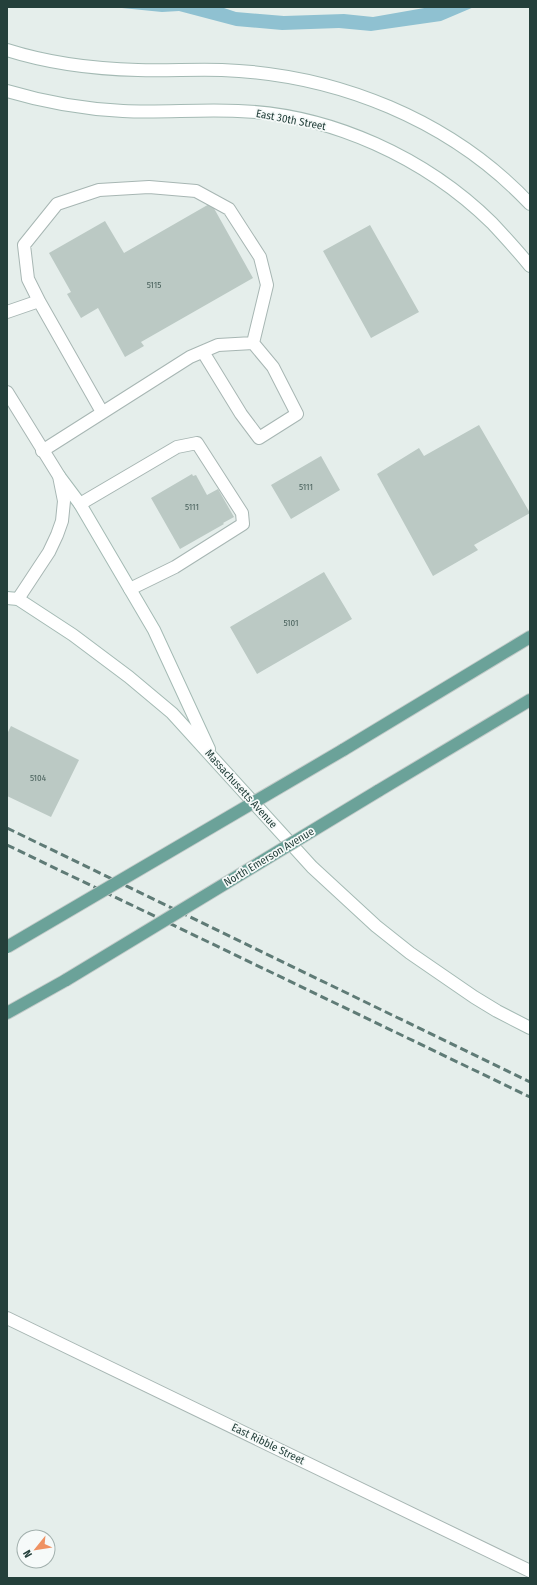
<svg xmlns="http://www.w3.org/2000/svg" width="537" height="1585" viewBox="0 0 537 1585" font-family="'Fira Sans Condensed',sans-serif">
	<style>
		.water { fill: #8fc1d1 }
		.building { fill: #bbc9c4 }
		.lines { fill: none; stroke-linecap: round; stroke-linejoin: round }
		.service-casing { stroke: #a7b6b3; stroke-width: 14 }
		.minor-casing { stroke: #a7b6b3; stroke-width: 14 }
		.secondary-casing { stroke: #a4bab4; stroke-width: 14 }
		.primary-casing { stroke: #c2cac8; stroke-width: 14 }
		.service { stroke: #fff; stroke-width: 12 }
		.minor { stroke: #fff; stroke-width: 12 }
		.secondary { stroke: #fff; stroke-width: 12 }
		.primary { stroke: #6ba299; stroke-width: 12 }
		.rail { stroke: #5f7b76; stroke-width: 3; stroke-dasharray: 8 4; stroke-linecap: butt }
		.primary-bridge-casing { stroke: #c2cac8; stroke-width: 14; stroke-linecap: butt }
		.primary-bridge { stroke: #6ba299; stroke-width: 12 }
		.labels { text-anchor: middle; dominant-baseline: central; stroke-width: 3.5; stroke-linejoin: round; paint-order: stroke }
		.number-label { font-size: 9px; fill: #4a625d }
		.street-label { font-size: 11px; fill: #24403b; stroke: #f6faf9 }
	</style>
	<rect width="100%" height="100%" fill="#e5eeeb"/>
	<path class="water" d="M112 7H221L236 12 284 16 344 14 373 17 430 7H474L441 21 371 31 339 28 282 30 236 26 179 11 162 12Z"/>
	<path class="building" d="M211 203 253 278 141 342 144 346 125 357 98 308 81 318 67 294 71 292 49 253 105 221 124 253Z
		M370 225 419 312 371 338 323 251Z
		M479 425 530 513 474 545 478 550 433 576 377 474 419 448 424 456Z
		M321 456 340 490 291 519 271 485Z
		M192 474 193 476 196 475 207 495 218 489 234 517 223 523 224 524 180 549 151 498Z
		M324 572 352 619 257 674 230 627Z
		M11 726 79 760 51 817 7 796V734Z"/>
	<g class="lines">
		<defs>
			<path id="service" d="M39 301 28 279 24 245 57 204 99 190 149 187 196 191 229 209 260 257 267 285 253 343
				M7 312 39 301 102 412
				M42 451 190 357 218 345 253 343 273 367 297 414 259 438 241 414 203 352
				M80 504 177 447 197 443 242 513 243 524 175 567 130 589"/>
			<path id="minor" d="M7 392 59 476 64 501 62 521 57 535 49 552 18 599
				M7 1318 530 1571"/>
			<path id="secondary" d="M7 50C48 63 95 69 138 70 166 71 194 69 222 70 337 74 451 120 530 204
				M7 91C44 102 84 109 123 111 161 113 199 109 238 111 331 114 426 158 492 223 505 237 518 251 530 266
				M59 476 80 504 154 630 209 749
				M7 598 18 599 73 635 129 677 172 713 312 867 376 926 410 953 474 997 497 1011 530 1028"/>
			<path id="primary" d="M343 750 530 637
				M378 791 530 700
				M7 1013 66 980"/>
		</defs>
		<use href="#service" class="service-casing"/>
		<use href="#minor" class="minor-casing"/>
		<use href="#secondary" class="secondary-casing"/>
		<use href="#primary" class="primary-casing"/>
		<use href="#service" class="service"/>
		<use href="#minor" class="minor"/>
		<use href="#secondary" class="secondary"/>
		<use href="#primary" class="primary"/>
		<path class="rail" d="M7 828 530 1082
			M7 845 530 1097"/>
		<defs>
			<path id="primary-bridge" d="M7 947 343 750
				M66 980 378 791"/>
		</defs>
		<use href="#primary-bridge" class="primary-bridge-casing"/>
		<use href="#primary-bridge" class="primary-bridge"/>
	</g>
	<g class="labels">
		<g class="number-label">
			<text x="154" y="285">5115</text>
			<text x="306" y="487">5111</text>
			<text x="192" y="507">5111</text>
			<text x="291" y="623">5101</text>
			<text x="38" y="778">5104</text>
		</g>
		<g class="street-label">
			<text transform="translate(291 120) rotate(11)">East 30th Street</text>
			<text transform="translate(241 789) rotate(48)">Massachusetts Avenue</text>
			<text transform="translate(269 857) rotate(-31)">North Emerson Avenue</text>
			<text transform="translate(268 1444) rotate(26)">East Ribble Street</text>
		</g>
	</g>
	<rect width="537" height="1585" fill="none" stroke="#24403b" stroke-width="16"/>
	<g transform="translate(36 1549) rotate(240)"><circle r="19" fill="#f6faf9" stroke="#a2b0ad"/>
	<path d="M0-3L7 15L0 10L-7 15Z" fill="#ef9263"/>
	<text y="-6" font-size="11" font-weight="bold" text-anchor="middle" fill="#24403b">N</text>
	</g>
</svg>
